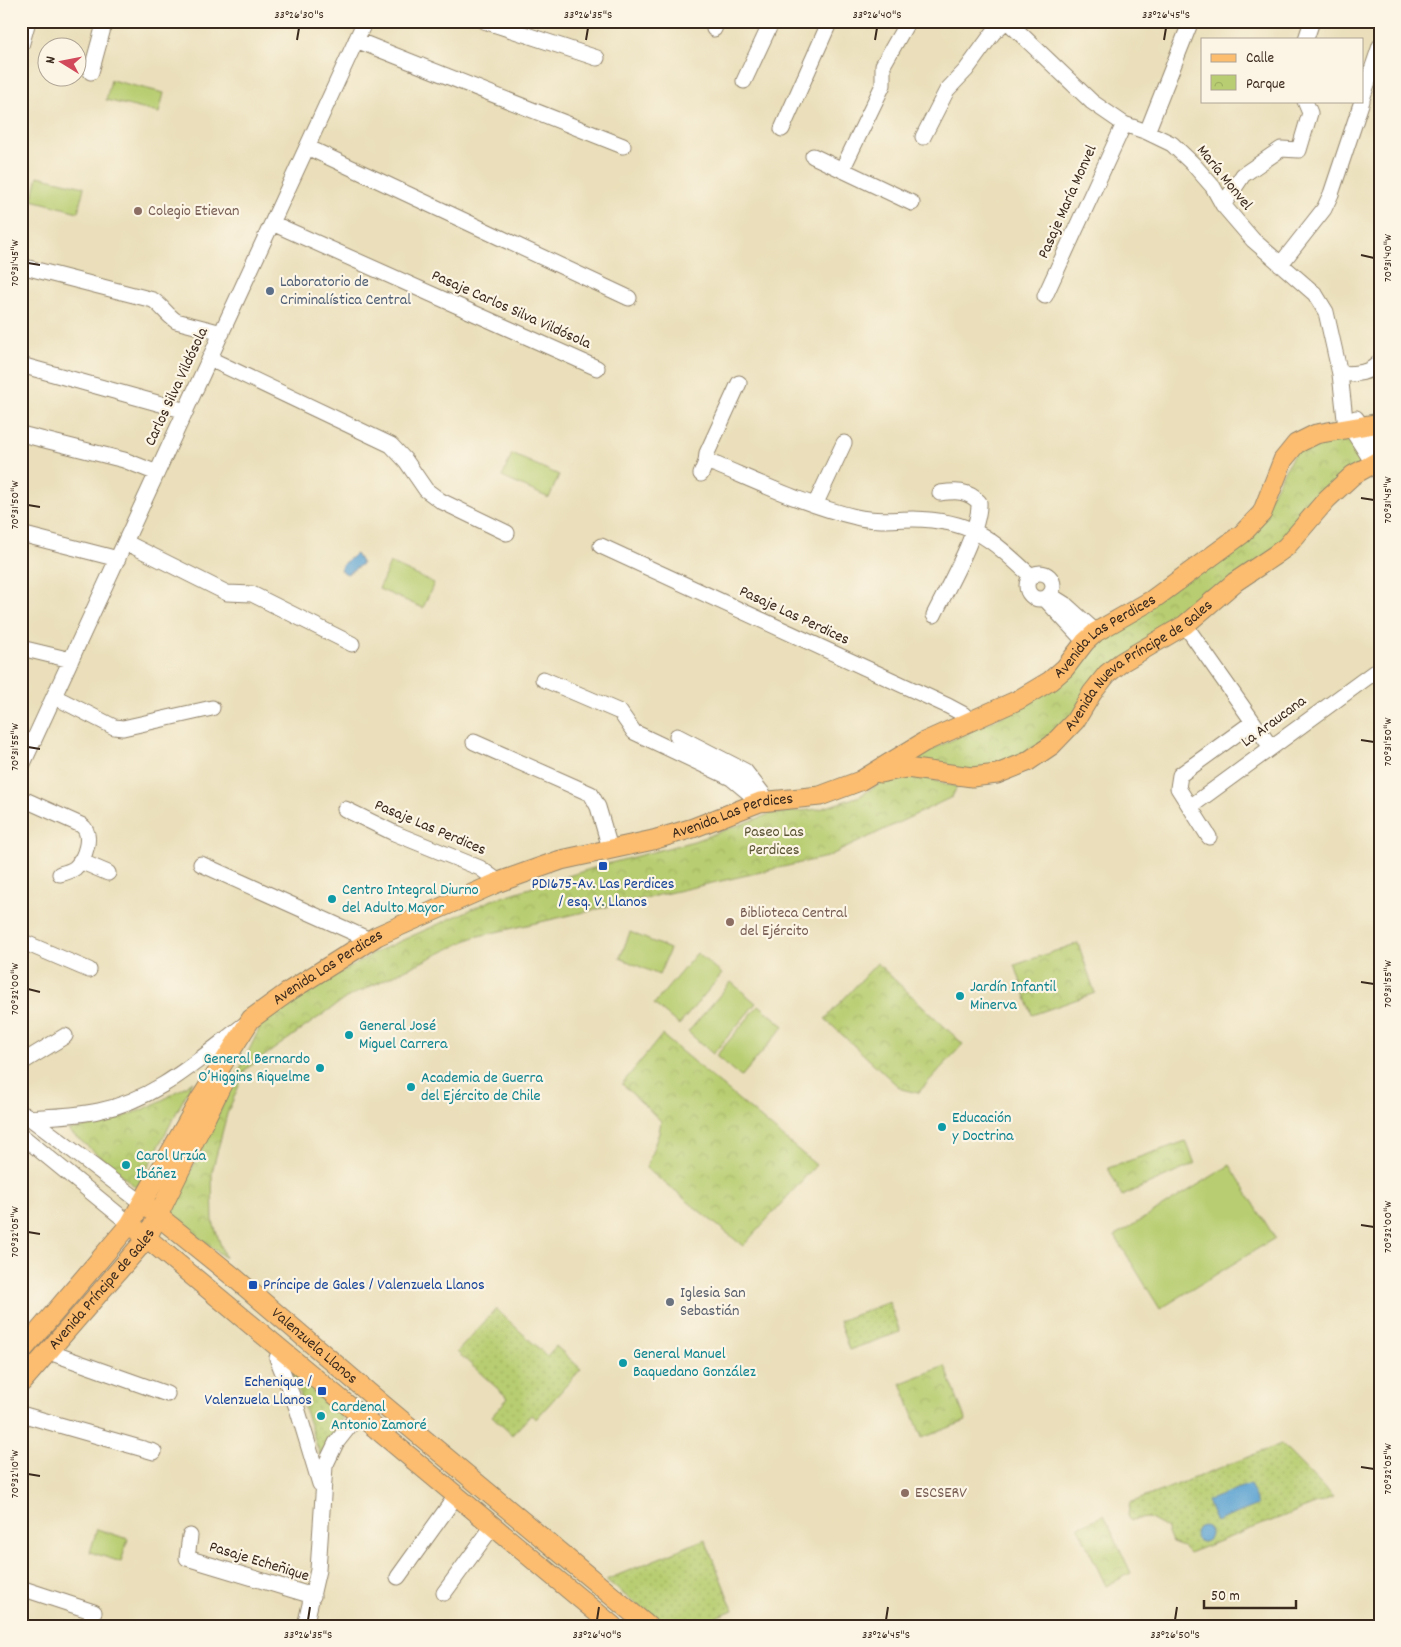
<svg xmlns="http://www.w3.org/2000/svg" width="1401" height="1647" viewBox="0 0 1401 1647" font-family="Dekko,sans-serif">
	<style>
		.grass { fill: url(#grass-dots); stroke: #7a7c48 }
		.park { fill: url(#park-crowns); stroke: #7a7c48 }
		.pitch { fill: #b8cd71; stroke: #7a7c48 }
		.water { fill: #5ca3d2; stroke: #4c6678 }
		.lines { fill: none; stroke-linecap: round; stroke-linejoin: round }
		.minor-casing { stroke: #92846c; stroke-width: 17 }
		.major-casing { stroke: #92846c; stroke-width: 21 }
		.minor { stroke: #fff; stroke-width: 15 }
		.major { stroke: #fcbd6f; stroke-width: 19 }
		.ticks { fill: none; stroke: #3b2a1e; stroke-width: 2 }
		.education-dot { fill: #8d6e63; stroke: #fcf5e5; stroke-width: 2 }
		.service-dot { fill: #5c6f8a; stroke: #fcf5e5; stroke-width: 2 }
		.transit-dot { fill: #1a4fb4; stroke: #fcf5e5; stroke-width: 2 }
		.culture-dot { fill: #0f9aa8; stroke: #fcf5e5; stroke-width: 2 }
		.worship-dot { fill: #6b7280; stroke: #fcf5e5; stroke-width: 2 }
		.labels { text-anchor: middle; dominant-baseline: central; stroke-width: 4.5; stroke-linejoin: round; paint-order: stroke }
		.street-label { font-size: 16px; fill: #3b2a1e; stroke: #fcf5e5 }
		.education-label { font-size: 16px; fill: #785e54; stroke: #fcf5e5; text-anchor: start }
		.service-label { font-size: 16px; fill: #4e5e75; stroke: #fcf5e5; text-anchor: start }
		.park-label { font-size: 16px; fill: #5a5333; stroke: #fcf5e5 }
		.transit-label { font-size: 16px; fill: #164399; stroke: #fcf5e5 }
		.culture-label { font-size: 16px; fill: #0d838f; stroke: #fcf5e5; text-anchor: start }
		.worship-label { font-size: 16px; fill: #5b616d; stroke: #fcf5e5; text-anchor: start }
		.neatline { fill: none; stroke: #3b2a1e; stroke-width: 2 }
		.ticks-label { font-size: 12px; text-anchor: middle; fill: #3b2a1e }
	</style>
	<defs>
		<pattern id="grass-dots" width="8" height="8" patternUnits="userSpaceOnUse" patternTransform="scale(1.25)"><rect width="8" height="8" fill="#b8cd71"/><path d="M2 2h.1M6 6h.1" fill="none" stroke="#9fb061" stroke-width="1.8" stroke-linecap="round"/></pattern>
		<pattern id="park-crowns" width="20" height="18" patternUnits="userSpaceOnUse" patternTransform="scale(1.25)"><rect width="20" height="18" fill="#b8cd71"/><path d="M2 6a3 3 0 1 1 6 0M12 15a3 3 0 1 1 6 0" fill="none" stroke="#9fb061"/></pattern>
	</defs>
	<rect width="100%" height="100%" fill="#fcf5e5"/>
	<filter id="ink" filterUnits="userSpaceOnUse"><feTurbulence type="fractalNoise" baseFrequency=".02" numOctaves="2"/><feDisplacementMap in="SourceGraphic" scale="10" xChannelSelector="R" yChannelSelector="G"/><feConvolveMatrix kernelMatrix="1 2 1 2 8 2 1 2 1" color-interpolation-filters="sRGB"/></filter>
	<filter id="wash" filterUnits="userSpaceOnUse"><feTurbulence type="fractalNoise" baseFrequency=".0096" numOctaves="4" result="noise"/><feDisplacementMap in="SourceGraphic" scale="20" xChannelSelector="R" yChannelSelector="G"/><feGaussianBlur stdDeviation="1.12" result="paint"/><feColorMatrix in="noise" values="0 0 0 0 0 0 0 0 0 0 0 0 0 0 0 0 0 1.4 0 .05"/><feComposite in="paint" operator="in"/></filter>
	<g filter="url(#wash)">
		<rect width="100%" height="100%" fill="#eadfba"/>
		<path class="grass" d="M889 1302 900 1332 849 1350 839 1321Z
			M496 1309 547 1356 556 1346 581 1369 536 1419 531 1415 512 1435 492 1416 508 1398 457 1352Z
			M287 1357 349 1407 320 1455Z
			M1281 1444 1333 1497 1189 1553 1183 1547 1172 1543 1166 1528 1148 1518 1131 1520 1128 1515 1130 1503Z
			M705 1539 733 1610 695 1626H663L606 1580Z"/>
		<path class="park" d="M1380 429V456L1281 549 1149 645 1054 741 993 772 874 773 924 753 1031 703 1067 670 1088 646 1248 536 1298 447Z
			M891 776 926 778 957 787 952 797 827 857 474 937 346 998 246 1069 227 1114 212 1172 213 1222 225 1258 173 1217 172 1210 263 1021 296 999 374 953 492 900 603 865 694 841 770 814 820 809 860 796Z
			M1078 943 1095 993 1032 1015 1015 965Z
			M877 963 963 1044 918 1093 901 1089 825 1019Z
			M662 1035 816 1165 743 1246 646 1168 659 1133 661 1121 622 1084Z
			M193 1081 137 1188 68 1130C115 1123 155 1108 193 1081Z
			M1186 1141 1195 1164 1122 1196 1108 1168Z
			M945 1366 966 1421 922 1438 901 1383Z
			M1104 1515 1131 1573 1106 1586 1078 1527Z"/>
		<path class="pitch" d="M111 80 164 93 159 113 106 100Z
			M38 176 84 187 78 212 32 200Z
			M512 454 559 475 549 498 502 477Z
			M390 563 434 583 423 608 379 589Z
			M630 932 670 949 659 975 620 958Z
			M697 953 722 974 679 1025 654 1004Z
			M731 982 756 1003 713 1054 688 1032Z
			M759 1005 784 1026 741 1077 716 1056Z
			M1230 1165 1275 1238 1160 1309 1115 1236Z
			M97 1529 128 1539 121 1562 90 1552Z"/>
		<path class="water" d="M356 554 362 564 347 574 340 570 344 563Z
			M1250 1484 1258 1505 1216 1522 1207 1501Z
			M1195 1534a8 8 0 1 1 16 0a8 8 0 1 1-16 0Z"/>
	</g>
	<g filter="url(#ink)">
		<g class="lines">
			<defs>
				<path id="minor" d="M484 21 597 58
					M1007 21 1092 102 1124 124 1147 132 1172 144 1193 164 1213 187 1223 205 1253 240 1315 294 1326 312 1340 374 1345 419 1380 474
					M714 29 717 21
					M1306 39 1312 21
					M356 40 623 146
					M21 46 28 21
					M91 72 105 21
					M744 81 772 21
					M1362 99 1380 46
					M782 129 830 21
					M1147 132 1191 21
					M923 137 947 90 966 70 993 33 1006 21
					M307 147 629 298
					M813 156 912 203
					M842 170 883 85V65L908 21
					M1223 205 1243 175 1281 149 1299 150 1310 113 1305 101
					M272 223 597 368
					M1280 265 1324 209 1331 194 1362 101
					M21 266 153 300C162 306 167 315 176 321L222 333
					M1045 296 1124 124
					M210 359 391 445 406 461 426 490 441 501 507 533
					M21 365 186 411
					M1340 374C1356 374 1370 374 1380 361
					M1356 418 1380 452
					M21 434 124 460 157 473
					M706 462 707 453 739 383
					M701 474 706 462 717 465C762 484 808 506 856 517 874 522 895 519 913 519 972 520 990 538 1032 577
					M815 505 844 443
					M21 534 118 559
					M125 542 227 593 252 594 352 644
					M601 546 948 706 963 714 970 721
					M1027 586a13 13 0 1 1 26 0a13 13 0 1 1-26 0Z
					M1050 595 1066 605 1096 632
					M1045 599 1085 642
					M934 615C947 588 981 530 979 502 967 490 956 491 940 493
					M1185 625 1270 746
					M21 648 71 660
					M543 679 620 712 634 732 731 778 760 802
					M55 697 114 727 123 728 212 708
					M677 736 745 771 766 798
					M474 742 591 794 598 807 610 848
					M21 768 365 21
					M21 798 81 825C94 834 85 859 75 868 71 871 64 873 60 874
					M1190 807 1380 668
					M345 809 394 833 480 868 499 882
					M1209 837 1178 788 1180 775 1253 722
					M80 861 108 873
					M201 864 370 940
					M21 941 89 970
					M21 1063 65 1036
					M26 1115 142 1203
					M21 1116 30 1118C52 1116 76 1116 98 1111 156 1100 199 1059 244 1025
					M21 1135 130 1224
					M281 1350 277 1358 297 1408 320 1484
					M49 1352 167 1394
					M21 1414 154 1452
					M190 1536 187 1558 313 1596
					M398 1577 456 1496
					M21 1588 94 1612
					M444 1593 493 1526
					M305 1626 318 1570 325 1466 336 1443 359 1414 382 1404"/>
				<g id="major">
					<path id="s1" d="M880 773 906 768 972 777 997 774 1027 762 1052 745 1075 721 1092 693 1107 674 1122 662 1185 625 1235 582 1275 555 1286 547 1327 499 1353 475 1380 460"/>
					<path id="s2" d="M142 1203 236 1279 382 1404 648 1626"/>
					<path d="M130 1224 613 1626"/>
					<path id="s3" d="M21 1352 130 1224 201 1098 251 1019 291 990 377 936 499 882 561 860 653 840 693 828 760 802 820 796 860 781 924 742 1018 700 1050 681 1065 668 1085 642 1096 632 1152 600 1242 534 1262 513 1283 460 1296 444 1316 434 1380 423"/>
					<path id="s4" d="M21 1383 147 1238 224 1080"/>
				</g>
			</defs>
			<use href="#minor" class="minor-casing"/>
			<use href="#major" class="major-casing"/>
			<use href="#minor" class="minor"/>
			<use href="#major" class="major"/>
		</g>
	</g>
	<path class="ticks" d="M297 40 299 28M586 40 588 28M875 40 877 28M1164 40 1166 28M1361 255 1374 258M28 263 40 265M1361 498 1374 500M28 505 40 507M1361 740 1374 742M28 747 40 749M1361 982 1374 984M28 989 40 992M1361 1225 1374 1227M28 1232 40 1234M1361 1467 1374 1469M28 1474 40 1476M308 1620 310 1607M597 1620 599 1607M886 1620 888 1607M1175 1620 1177 1607"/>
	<g class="education-dot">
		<circle cx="138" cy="211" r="5"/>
		<circle cx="730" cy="922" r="5"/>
		<circle cx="905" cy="1493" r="5"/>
	</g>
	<circle class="service-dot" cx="270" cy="291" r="5"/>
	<g class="transit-dot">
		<rect x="598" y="861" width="10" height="10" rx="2.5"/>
		<rect x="248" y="1280" width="10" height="10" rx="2.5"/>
		<rect x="317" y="1386" width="10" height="10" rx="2.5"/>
	</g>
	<g class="culture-dot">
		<circle cx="332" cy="899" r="5"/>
		<circle cx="960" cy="996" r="5"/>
		<circle cx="349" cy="1035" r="5"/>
		<circle cx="320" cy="1068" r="5"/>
		<circle cx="411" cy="1087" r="5"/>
		<circle cx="942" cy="1127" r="5"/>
		<circle cx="126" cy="1165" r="5"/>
		<circle cx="623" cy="1363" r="5"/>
		<circle cx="321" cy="1416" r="5"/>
	</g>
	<circle class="worship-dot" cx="670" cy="1302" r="5"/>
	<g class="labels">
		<g class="street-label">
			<text transform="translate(1224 178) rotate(51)">María Monvel</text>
			<text transform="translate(1068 202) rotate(-66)">Pasaje María Monvel</text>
			<text transform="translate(511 310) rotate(24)">Pasaje Carlos Silva Vildósola</text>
			<text transform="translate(177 387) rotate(-65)">Carlos Silva Vildósola</text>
			<text transform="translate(794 616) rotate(25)">Pasaje Las Perdices</text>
			<text stroke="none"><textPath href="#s3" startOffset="1354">Avenida Las Perdices</textPath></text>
			<text stroke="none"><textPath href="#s1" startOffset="300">Avenida Nueva Príncipe de Gales</textPath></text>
			<text transform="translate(1274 722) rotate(-36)">La Araucana</text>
			<text stroke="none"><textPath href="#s3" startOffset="934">Avenida Las Perdices</textPath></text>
			<text transform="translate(430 828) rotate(23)">Pasaje Las Perdices</text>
			<text stroke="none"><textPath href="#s3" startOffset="499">Avenida Las Perdices</textPath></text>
			<text stroke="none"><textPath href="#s4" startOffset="124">Avenida Príncipe de Gales</textPath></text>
			<text stroke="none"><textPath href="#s2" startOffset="224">Valenzuela Llanos</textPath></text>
			<text transform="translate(259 1562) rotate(17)">Pasaje Echeñique</text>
		</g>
		<g class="education-label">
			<text x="148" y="211">Colegio Etievan</text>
			<text x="740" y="913">Biblioteca Central<tspan x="740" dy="18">del Ejército</tspan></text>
			<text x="915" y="1493">ESCSERV</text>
		</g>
		<g class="service-label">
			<text x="280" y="282">Laboratorio de<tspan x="280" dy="18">Criminalística Central</tspan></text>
		</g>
		<g class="park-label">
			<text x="774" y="832">Paseo Las<tspan x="774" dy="18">Perdices</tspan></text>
		</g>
		<g class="transit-label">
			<text x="603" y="884">PD1675-Av. Las Perdices<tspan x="603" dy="18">/ esq. V. Llanos</tspan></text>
			<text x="263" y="1285" text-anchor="start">Príncipe de Gales / Valenzuela Llanos</text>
			<text x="312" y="1382" text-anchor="end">Echenique /<tspan x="312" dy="18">Valenzuela Llanos</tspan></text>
		</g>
		<g class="culture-label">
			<text x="342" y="890">Centro Integral Diurno<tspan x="342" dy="18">del Adulto Mayor</tspan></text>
			<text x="970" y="987">Jardín Infantil<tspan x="970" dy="18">Minerva</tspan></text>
			<text x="359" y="1026">General José<tspan x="359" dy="18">Miguel Carrera</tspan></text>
			<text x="310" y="1059" text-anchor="end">General Bernardo<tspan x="310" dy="18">O’Higgins Riquelme</tspan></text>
			<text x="421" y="1078">Academia de Guerra<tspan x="421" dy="18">del Ejército de Chile</tspan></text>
			<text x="952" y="1118">Educación<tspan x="952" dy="18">y Doctrina</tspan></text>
			<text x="136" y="1156">Carol Urzúa<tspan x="136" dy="18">Ibáñez</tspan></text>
			<text x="633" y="1354">General Manuel<tspan x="633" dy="18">Baquedano González</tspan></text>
			<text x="331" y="1407">Cardenal<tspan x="331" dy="18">Antonio Zamoré</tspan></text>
		</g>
		<g class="worship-label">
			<text x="680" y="1293">Iglesia San<tspan x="680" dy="18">Sebastián</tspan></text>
		</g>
	</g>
	<rect width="1401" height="1647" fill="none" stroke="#fcf5e5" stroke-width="55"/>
	<rect x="1201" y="38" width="162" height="65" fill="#fcf5e5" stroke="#afa495"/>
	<rect x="1211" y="54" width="25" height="8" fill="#fcbd6f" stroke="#afa495"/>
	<text x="1246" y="62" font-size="15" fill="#3b2a1e">Calle</text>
	<rect x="1211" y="75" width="25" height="15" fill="url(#park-crowns)" stroke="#afa495"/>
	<text x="1246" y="88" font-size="15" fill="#3b2a1e">Parque</text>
	<g transform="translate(62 62) rotate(280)"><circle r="24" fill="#fcf5e5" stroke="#afa495"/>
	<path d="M0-4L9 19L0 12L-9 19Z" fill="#d1495b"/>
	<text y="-8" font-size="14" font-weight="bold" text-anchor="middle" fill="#3b2a1e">N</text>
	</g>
	<path d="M1204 1600v8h92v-8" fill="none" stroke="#3b2a1e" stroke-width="2.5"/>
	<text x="1211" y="1600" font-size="15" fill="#3b2a1e" stroke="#fcf5e5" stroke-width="4" paint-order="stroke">50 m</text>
	<rect x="28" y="28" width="1346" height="1592" class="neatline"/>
	<g class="ticks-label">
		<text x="299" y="18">33°26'30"S</text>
		<text x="588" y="18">33°26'35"S</text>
		<text x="877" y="18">33°26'40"S</text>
		<text x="1166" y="18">33°26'45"S</text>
		<text transform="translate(1387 258) rotate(-90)" y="4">70°31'40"W</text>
		<text transform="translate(14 263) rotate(-90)" y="4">70°31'45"W</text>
		<text transform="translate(1387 500) rotate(-90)" y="4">70°31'45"W</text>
		<text transform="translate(14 505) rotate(-90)" y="4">70°31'50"W</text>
		<text transform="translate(1387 742) rotate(-90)" y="4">70°31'50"W</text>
		<text transform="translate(14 747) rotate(-90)" y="4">70°31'55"W</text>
		<text transform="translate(1387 984) rotate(-90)" y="4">70°31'55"W</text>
		<text transform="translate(14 989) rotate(-90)" y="4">70°32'00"W</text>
		<text transform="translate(1387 1227) rotate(-90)" y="4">70°32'00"W</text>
		<text transform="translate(14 1232) rotate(-90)" y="4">70°32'05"W</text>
		<text transform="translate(1387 1469) rotate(-90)" y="4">70°32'05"W</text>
		<text transform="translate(14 1474) rotate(-90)" y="4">70°32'10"W</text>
		<text x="308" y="1638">33°26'35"S</text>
		<text x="597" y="1638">33°26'40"S</text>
		<text x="886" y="1638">33°26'45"S</text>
		<text x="1175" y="1638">33°26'50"S</text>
	</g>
</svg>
